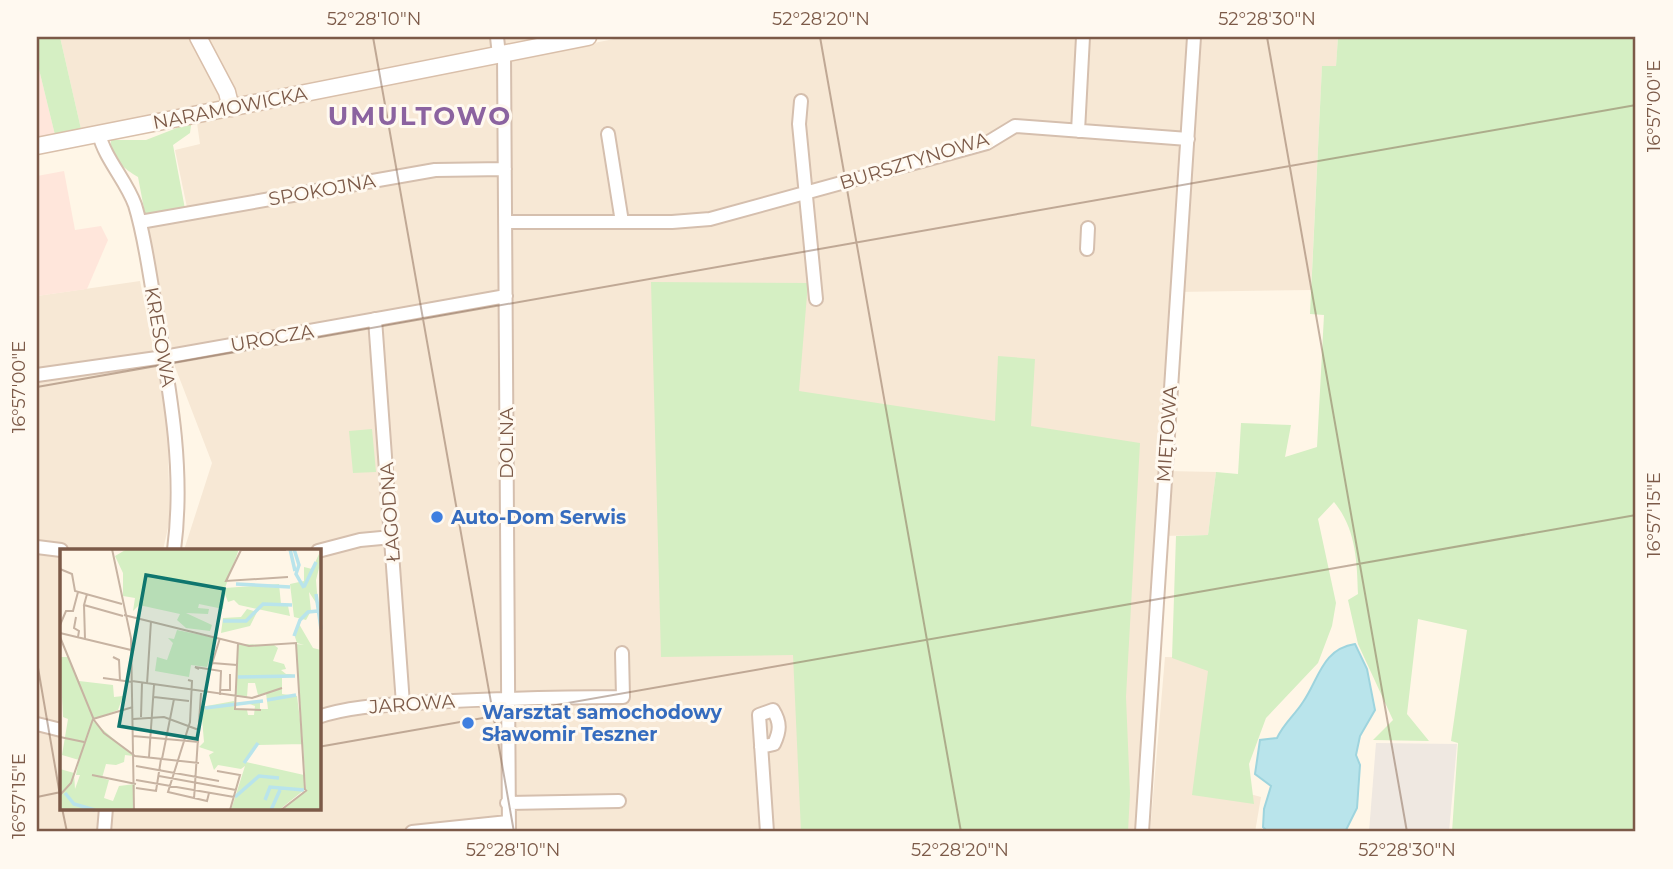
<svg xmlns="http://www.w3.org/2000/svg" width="1673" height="869" viewBox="0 0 1673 869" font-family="Montserrat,sans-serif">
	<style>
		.residential { fill: #f7e8d5 }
		.commercial { fill: #ffe6db }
		.industrial { fill: #efe8e1 }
		.green { fill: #d5efc3 }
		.water { fill: #b9e4eb; stroke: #9ed4de; stroke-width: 2 }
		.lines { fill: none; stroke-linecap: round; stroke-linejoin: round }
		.street-casing { stroke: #d5bfae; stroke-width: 16 }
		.secondary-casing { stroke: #d9bfaa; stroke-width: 19 }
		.street { stroke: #fff; stroke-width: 12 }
		.secondary { stroke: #fff; stroke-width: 16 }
		.ticks { fill: none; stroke: #7c5a48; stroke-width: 2; stroke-opacity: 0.45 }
		.shop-dot { fill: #3f7fe0; stroke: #fff9f0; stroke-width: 2.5 }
		.labels { text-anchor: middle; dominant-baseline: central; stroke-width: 6; stroke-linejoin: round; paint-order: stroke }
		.street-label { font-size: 19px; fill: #7c5a48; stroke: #fff9f0 }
		.shop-label { font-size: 19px; font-weight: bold; fill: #366cbe; stroke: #fff9f0; text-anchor: start }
		.district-label { font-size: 26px; font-weight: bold; letter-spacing: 2px; fill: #8b63a0; stroke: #fff9f0 }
		.inset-river { fill: none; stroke: #b9e4eb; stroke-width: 3.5 }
		.inset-road { fill: none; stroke: #c7b3a2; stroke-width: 2 }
		.view { fill: #0f766e; fill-opacity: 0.15; stroke: #0f766e; stroke-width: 3.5 }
		.inset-edge { fill: none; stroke: #7c5a48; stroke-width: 3.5 }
		.neatline { fill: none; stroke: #7c5a48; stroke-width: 2.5 }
		.ticks-label { font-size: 18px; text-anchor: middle; fill: #7c5a48 }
	</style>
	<rect width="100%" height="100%" fill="#fff6e7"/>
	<path class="residential" d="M60 37H546L90 131 81 129Z
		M624 37H1338L1336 66 1322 67 1311 290 1177 292 1166 471 1216 472 1208 535 1161 536 1141 832H110L112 808H318V550H184L212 463 169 351 146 231 151 223 189 217 175 150 200 144 197 123Z
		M140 281 167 420 170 519 163 550H61V808H102L99 832H37V296Z
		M1165 657 1212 658 1198 780 1261 797 1255 832H1150Z"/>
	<path class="commercial" d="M37 61 55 135 37 137Z
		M64 171 75 230 101 226 108 240 87 289 37 296V176Z"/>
	<path class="industrial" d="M1376 743 1457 744 1449 832H1369Z"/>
	<path class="green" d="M37 37H60L81 129 55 135 37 61Z
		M1338 37H1636V832H1452L1458 743 1451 741 1467 630 1418 619 1407 714 1429 741 1373 740 1393 720 1358 644 1348 600 1358 594C1357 560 1356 529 1334 502L1318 519 1336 603 1332 626 1318 663 1266 718 1249 764 1254 804 1192 795 1208 671 1172 658 1176 536 1208 535 1216 472 1238 474 1241 423 1291 425 1285 457 1317 447 1324 315 1310 314 1322 66H1336Z
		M187 124 191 125 190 133 173 145 185 209 145 214 138 177C124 169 109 157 111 140H146Z
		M651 282 808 283 799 391 995 421 998 356 1035 359 1031 426 1140 443 1126 697 1130 793 1128 832H801L793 655 661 657Z
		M372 429 376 472 353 473 349 431Z"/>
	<path class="water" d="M1355 644 1367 669 1375 710 1360 736 1356 755 1360 765 1357 808 1345 832H1268L1263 827 1264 809 1271 786 1255 774 1260 740 1277 738C1284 723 1294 716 1303 702 1319 679 1322 649 1355 644Z"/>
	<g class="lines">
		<defs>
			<path id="street" d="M497 37 499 55
				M504 54 509 832
				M801 101 799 124 816 299
				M1078 131 1083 37
				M99 134C105 159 126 180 135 205 145 237 149 272 155 305 169 387 185 467 174 550
				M608 134 622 222
				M140 222 435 170 505 169
				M505 222H672L710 219 987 143 1015 126 1188 139
				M1087 249 1088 228
				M375 319 403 704
				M37 375 164 357 506 296
				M37 547 61 550
				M318 551 360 540 392 537
				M318 717C354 705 392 705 430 702 494 699 558 697 623 697L622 653
				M37 724 61 730
				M761 747 774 744C780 731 781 723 773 710L759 715 767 832
				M507 803 619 801
				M104 832 106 808
				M412 832 508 822
				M1142 832 1194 37"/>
			<path id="secondary" d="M198 37 227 92 231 108
				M37 146 588 37"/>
		</defs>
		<use href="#street" class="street-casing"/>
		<use href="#secondary" class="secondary-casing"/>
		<use href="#street" class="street"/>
		<use href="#secondary" class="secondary"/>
	</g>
	<path class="ticks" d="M373 37 514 832M820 37 961 832M1267 37 1407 832M37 387 1636 105M37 662 61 801M318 747 1636 515M37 797 61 792M62 808 67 832"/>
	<g class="shop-dot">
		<circle cx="437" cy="517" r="7"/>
		<circle cx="468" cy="723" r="7"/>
	</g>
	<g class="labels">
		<g class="street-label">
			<text transform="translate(230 108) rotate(-11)">NARAMOWICKA</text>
			<text transform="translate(914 161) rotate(-17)">BURSZTYNOWA</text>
			<text transform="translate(322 190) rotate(-10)">SPOKOJNA</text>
			<text transform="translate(160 337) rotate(80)">KRESOWA</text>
			<text transform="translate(272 338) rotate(-10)">UROCZA</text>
			<text transform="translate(1167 434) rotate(-86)">MIĘTOWA</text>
			<text transform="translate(506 443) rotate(-90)">DOLNA</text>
			<text transform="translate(390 512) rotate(-94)">ŁAGODNA</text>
			<text transform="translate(412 704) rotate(-4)">JAROWA</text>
		</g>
		<g class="shop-label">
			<text x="451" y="517">Auto-Dom Serwis</text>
			<text x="482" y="712">Warsztat samochodowy<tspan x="482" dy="22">Sławomir Teszner</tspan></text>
		</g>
		<g class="district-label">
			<text x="420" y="116">UMULTOWO</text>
		</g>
	</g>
	<g transform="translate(60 549)">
		<rect width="261" height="261" fill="#fff6e7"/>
		<path d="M67 0H179L165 39 219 35 221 55 228 57 230 67 179 56 174 51 168 53 165 45 163 60 139 55 138 59 149 60 148 65 126 64 152 76 150 82 126 79 117 71 120 65 79 56 73 62 75 49 63 47V24L55 7ZM259 5 260 8 259 19 256 31 258 57 249 43 251 62 246 71 234 68 230 35 244 32V18L252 20ZM187 60 197 63 190 77 161 84 163 69 181 68ZM239 75 253 99 261 101V261H222L246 241 236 95 244 96 237 94 235 88ZM117 81 156 89 147 118 131 116 129 128 95 122 97 108 107 111 113 94 108 89 114 90ZM178 95 214 96 218 99 213 112 224 115 226 120 221 121 226 125H234L222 128V145L237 147 243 195 198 196 186 213 244 226V241L219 261H171L185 217 181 220 158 216 154 221 149 206 154 203 139 198 144 193 141 158 174 152V159L187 161 188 166H194L195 157 187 154 200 153V160H208L206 144 198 146 195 134H188L187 148 176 146ZM8 108 19 132 53 136 54 148 63 147 58 161 32 171 73 207 65 206 64 213 56 216 46 215 42 229 49 231 44 249 53 252 59 237 75 235 73 261H0V220L14 224 15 240 20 226H16L19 211 2 206 8 170 3 168 0 108Z" fill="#d5efc3"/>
		<path class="inset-river" d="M230 0 235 22M234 0 239 16 236 25 244 39M176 35 230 38M244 38 256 13M256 45 261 80M163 72H186L203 55 232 56M234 87 240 71 248 63 258 62M178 128 235 127M207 151 236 146M145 159 203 152M184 214 198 194M5 244 14 255 35 261M175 248 199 227 219 229M205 251 210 238 244 241M211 261 220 241"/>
		<path class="inset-road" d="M52 0 71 89 74 261M226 1H181L166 32 228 28M0 20 12 25 15 42 62 55M27 45 24 56 63 67M24 56 25 90M64 66 189 97 236 94 245 241M16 68 14 79 19 82 18 88M0 76 6 62H13L18 43M0 84 71 101M0 88 34 171 44 184 75 207 139 214M178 94 175 160 201 161M53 108 59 111 60 132M152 114 177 116M139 120 135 118 161 122 160 146M150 121 160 89M43 129 72 133M128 131 132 132 130 173 108 243 147 252 149 244M72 132 192 149 222 139M87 135 91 72M161 141H170V125M0 143V166M94 148 129 152M81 168 82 134M33 170 73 158M73 170 104 168 139 181M73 187 139 193M0 188 24 193M89 208 94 136M102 210 114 150M76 217 159 232M157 222 180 226 170 261M32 226 76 235M99 227 176 241M76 231 174 248M76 239 97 242M96 242 101 210M0 246 11 234 33 170M134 250 141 144M221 261 247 241"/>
		<path class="view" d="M86 26 164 40 137 190 59 177Z"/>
		<rect width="261" height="261" class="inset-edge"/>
	</g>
	<rect width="1673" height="869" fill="none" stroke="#fff9f0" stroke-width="77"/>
	<rect x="38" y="38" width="1596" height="792" class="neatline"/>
	<g class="ticks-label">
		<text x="374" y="25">52°28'10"N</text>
		<text x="821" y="25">52°28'20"N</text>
		<text x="1267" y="25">52°28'30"N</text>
		<text transform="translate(1654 106) rotate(-90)" y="6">16°57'00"E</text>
		<text transform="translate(19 387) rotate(-90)" y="6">16°57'00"E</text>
		<text transform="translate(1654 515) rotate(-90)" y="6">16°57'15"E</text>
		<text transform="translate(19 796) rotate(-90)" y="6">16°57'15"E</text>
		<text x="513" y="856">52°28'10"N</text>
		<text x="960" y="856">52°28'20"N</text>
		<text x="1407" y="856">52°28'30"N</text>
	</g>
</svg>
